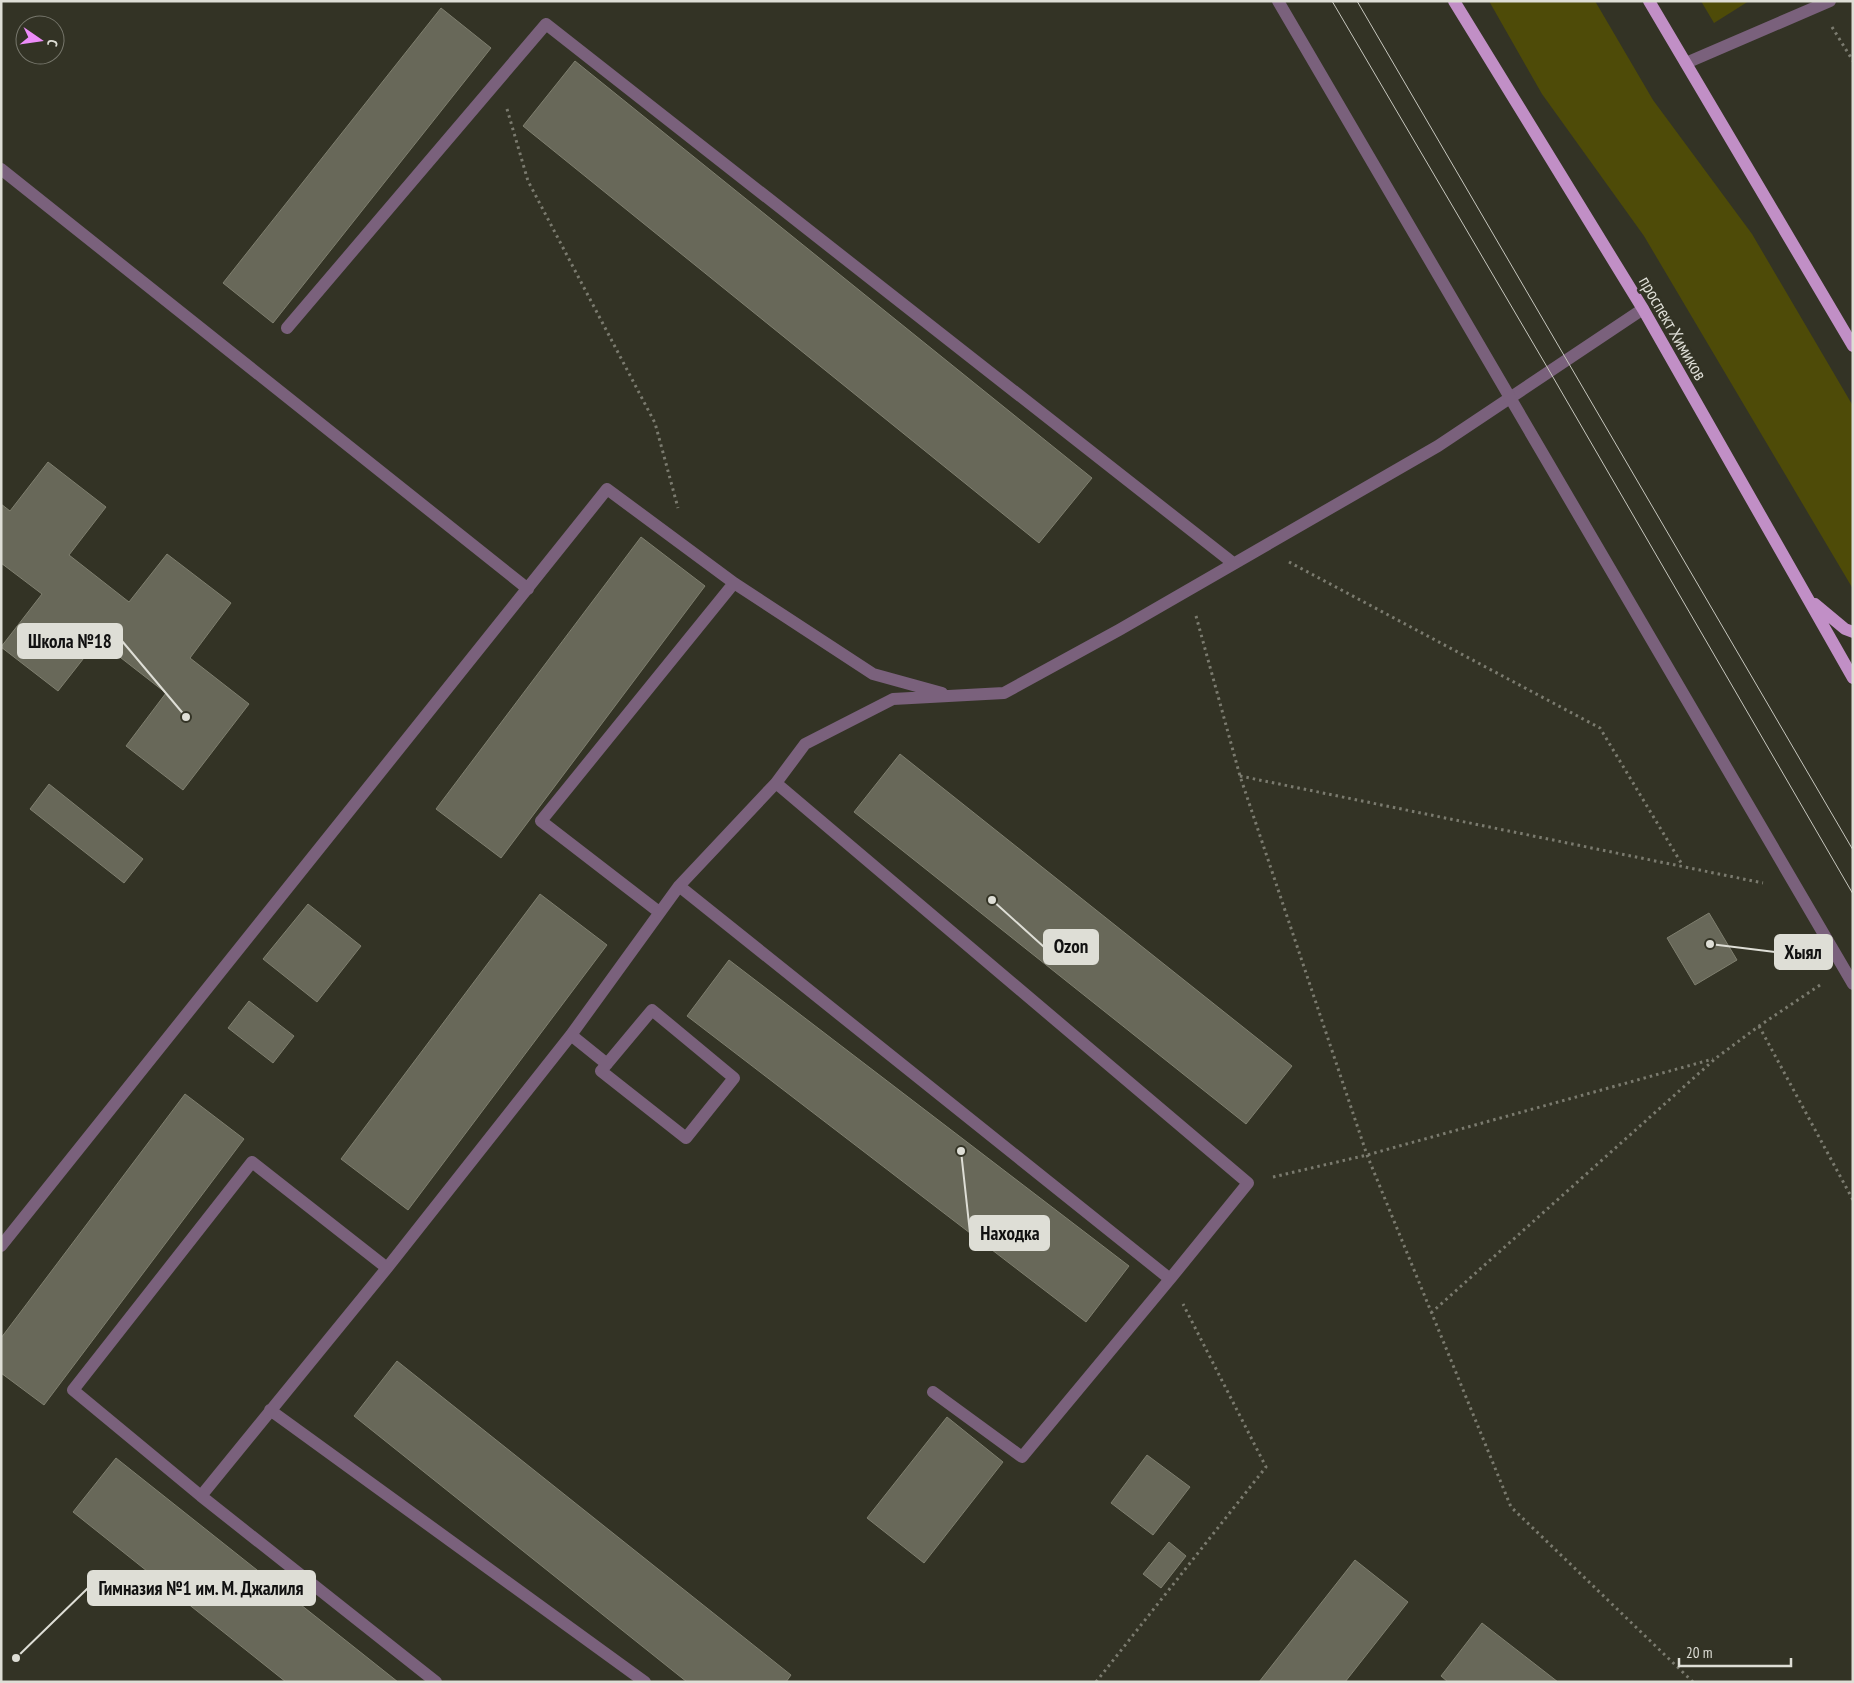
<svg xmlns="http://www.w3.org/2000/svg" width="1854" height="1683" viewBox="0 0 1854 1683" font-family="'PT Sans Narrow',sans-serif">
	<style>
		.green { fill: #4e4b08 }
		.building { fill: #686859; stroke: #7f7f6f }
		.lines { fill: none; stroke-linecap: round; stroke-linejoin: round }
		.path { stroke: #7b7b6f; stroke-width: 3; stroke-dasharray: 2.5 4; stroke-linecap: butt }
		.lane { stroke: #7a617c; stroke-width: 12 }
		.street { stroke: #7a617c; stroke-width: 12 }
		.primary { stroke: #c18fc6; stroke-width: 12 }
		.tram { stroke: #c7c7be; stroke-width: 1 }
		.labels { text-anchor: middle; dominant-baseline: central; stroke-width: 5; stroke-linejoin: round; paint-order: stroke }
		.street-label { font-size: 18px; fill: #deded6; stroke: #333325 }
		.leader { fill: none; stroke: #deded6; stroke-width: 2 }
		.callout-dot { fill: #deded6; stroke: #333325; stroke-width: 2 }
		.callout { fill: #deded6; stroke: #deded6; stroke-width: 2 }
		.callout-label { font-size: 19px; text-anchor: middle; font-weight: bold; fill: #111 }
	</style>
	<rect width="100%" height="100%" fill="#333325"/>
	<path class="green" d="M1489 1H1595L1653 100 1752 234 1853 406V589L1644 236 1542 94Z
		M1701 1H1749L1714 23Z"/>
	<path class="building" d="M441 8 491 48 273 323 223 283Z
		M575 61 1092 478 1039 543 523 126Z
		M48 462 106 507 69 555 129 602 167 554 231 603 190 658 249 704 183 790 126 746 166 693 98 640 58 691 1 647 42 594 1 563V504L10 511Z
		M641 537 705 586 501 858 436 809Z
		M900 754 1292 1066 1246 1124 854 812Z
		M49 784 143 859 124 883 30 809Z
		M540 894 607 945 408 1210 341 1159Z
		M308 904 361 946 317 1002 263 959Z
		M1709 913 1737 960 1695 985 1667 938Z
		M729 960 1129 1266 1086 1322 687 1016Z
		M249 1001 294 1036 273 1063 228 1028Z
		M185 1094 244 1139 44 1405 1 1373V1338Z
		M397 1361 791 1675 786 1682H687L354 1416Z
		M947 1417 1003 1462 924 1563 867 1518Z
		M1147 1455 1190 1487 1153 1535 1111 1503Z
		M116 1458 398 1682H286L73 1512Z
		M1169 1542 1186 1556 1161 1588 1143 1574Z
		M1355 1560 1408 1602 1345 1682H1259Z
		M1482 1623 1558 1682H1448L1441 1676Z"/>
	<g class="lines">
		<path class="path" d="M1832 27 1853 61
			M507 109 528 181 655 423 678 508
			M1289 562 1600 728 1683 866
			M1196 616 1240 776 1367 1155 1511 1507 1693 1682
			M1240 776 1763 883
			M1759 1026 1853 1200
			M1273 1177 1367 1155 1713 1059
			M1431 1313 1716 1058 1759 1026 1823 983
			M1096 1682 1266 1467 1183 1304"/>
		<path class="lane" d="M1686 63 1830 1
			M1 169 528 589
			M287 328 546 24 1233 563
			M679 886 1170 1279 1248 1183 776 783
			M659 912 541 821 734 583
			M652 1010 734 1078 686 1138 601 1071Z
			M571 1035 607 1064
			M1 1246 607 489 734 583 873 674 942 693
			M387 1268 252 1162 73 1390 201 1496 387 1268 571 1035 679 886 776 783 805 744 893 699 1004 693 1119 630 1438 446 1643 309
			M933 1392 1022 1457 1170 1279
			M270 1410 645 1682
			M201 1496 436 1682"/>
		<path class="street" d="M1278 1 1853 984"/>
		<path class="primary" d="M1454 1 1643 309 1853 678
			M1649 1 1853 346
			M1815 604 1845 629 1853 632"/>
		<path class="tram" d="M1332 1 1550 372 1853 894
			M1357 1 1853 850"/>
	</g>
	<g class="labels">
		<g class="street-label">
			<text transform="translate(1673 328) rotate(60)">проспект Химиков</text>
		</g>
	</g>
	<path class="leader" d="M186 717L122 641M992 900L1044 947M1710 944L1775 952M961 1151L970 1233M16 1658L88 1588"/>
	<g class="callout-dot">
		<circle cx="186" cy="717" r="5"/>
		<circle cx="992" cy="900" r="5"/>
		<circle cx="1710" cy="944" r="5"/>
		<circle cx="961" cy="1151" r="5"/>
		<circle cx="16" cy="1658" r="5"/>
	</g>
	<g class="callout">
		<rect x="18" y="624" width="104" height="34" rx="5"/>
		<rect x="1044" y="930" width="54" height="34" rx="5"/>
		<rect x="1775" y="935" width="57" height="34" rx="5"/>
		<rect x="970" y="1216" width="79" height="34" rx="5"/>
		<rect x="88" y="1571" width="227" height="34" rx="5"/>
	</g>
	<g class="callout-label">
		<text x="70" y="648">Школа №18</text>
		<text x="1071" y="953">Ozon</text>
		<text x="1803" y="959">Хыял</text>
		<text x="1010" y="1240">Находка</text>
		<text x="201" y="1595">Гимназия №1 им. М. Джалиля</text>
	</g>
	<rect width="1854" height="1683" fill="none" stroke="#deded6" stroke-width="5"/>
	<g transform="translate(40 40) rotate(103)"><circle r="24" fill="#333325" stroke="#77776c"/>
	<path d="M0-4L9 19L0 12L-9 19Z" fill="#ed8cf9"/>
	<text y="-8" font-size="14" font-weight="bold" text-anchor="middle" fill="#deded6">С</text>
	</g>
	<path d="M1679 1658v8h112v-8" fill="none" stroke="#deded6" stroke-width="2.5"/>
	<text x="1686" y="1658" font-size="15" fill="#deded6" stroke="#333325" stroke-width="4" paint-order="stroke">20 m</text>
</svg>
